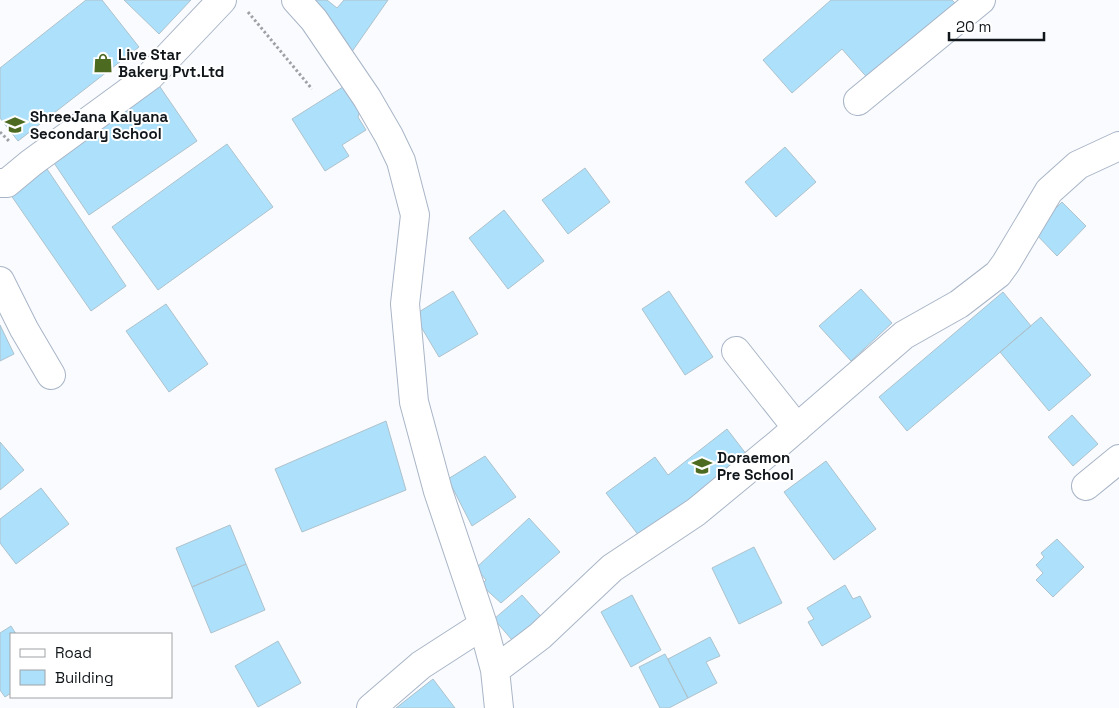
<svg xmlns="http://www.w3.org/2000/svg" width="1119" height="708" viewBox="0 0 1119 708" font-family="'Space Grotesk',sans-serif">
	<style>
		.building { fill: #ade1fb; stroke: #adc2cc }
		.lines { fill: none; stroke-linecap: round; stroke-linejoin: round }
		.minor-casing { stroke: #a9b5c6; stroke-width: 30 }
		.path { stroke: #9ea1a6; stroke-width: 3; stroke-dasharray: 2.5 2.5; stroke-linecap: butt }
		.minor { stroke: #fff; stroke-width: 28 }
		.labels { text-anchor: middle; dominant-baseline: central; stroke-width: 4; stroke-linejoin: round; paint-order: stroke }
		.poi-label { font-size: 15px; font-weight: bold; fill: #11161b; stroke: #fff; text-anchor: start }
	</style>
	<rect width="100%" height="100%" fill="#f9fbff"/>
	<path class="building" d="M86 0H102L139 47 18 141 0 118V68Z
		M124 0H191L159 34Z
		M304 0H327L337 8 344 0H388L351 53Z
		M831 0H952L957 5 871 82 842 49 792 93 763 60Z
		M158 84 197 141 89 215 50 157Z
		M346 85 360 110 358 117 366 130 342 145 349 156 325 171 292 119Z
		M227 144 273 207 158 290 112 227Z
		M785 147 816 182 776 217 745 182Z
		M45 166 126 286 91 311 8 191Z
		M585 168 610 202 568 234 542 200Z
		M1062 202 1086 226 1057 256 1033 231Z
		M504 210 544 261 508 289 469 238Z
		M861 289 892 323 851 361 819 326Z
		M453 291 478 334 439 357 414 315Z
		M669 291 713 357 685 375 642 309Z
		M1003 292 1031 326 907 431 879 397Z
		M166 304 208 364 169 392 126 331Z
		M1041 317 1091 375 1049 411 1000 352Z
		M0 325 14 354 0 361Z
		M1072 415 1098 444 1073 466 1048 437Z
		M386 421 406 490 302 532 275 469Z
		M727 429 750 459 643 541 606 493 655 457 668 475Z
		M0 442 24 470 0 490Z
		M485 456 516 497 472 526 448 479Z
		M826 461 876 529 834 560 784 492Z
		M41 488 69 524 16 564 0 543V519Z
		M529 518 560 552 501 603 481 585 486 580 476 568Z
		M230 525 246 564 192 587 176 548Z
		M1057 539 1084 567 1053 597 1036 580 1043 573 1036 565 1044 557 1041 553Z
		M754 547 782 603 739 624 712 568Z
		M246 564 265 610 211 633 192 587Z
		M845 585 853 599 860 596 871 617 822 646 808 622 814 619 807 608Z
		M522 595 547 623 518 647 494 619Z
		M632 595 661 650 631 667 601 612Z
		M11 626 16 634H11V693L5 697 0 690V633Z
		M710 637 720 656 706 662 717 683 688 698 668 659Z
		M278 641 301 683 258 707 235 666Z
		M665 654 688 698 669 708H660L639 667Z
		M433 679 455 708H396Z"/>
	<g class="lines">
		<defs>
			<path id="minor" d="M296 0 314 20 367 98 389 136 401 161 415 215 405 304 414 402 438 491 483 625 495 670 499 708
				M858 101 981 0
				M0 183H7L31 163 150 76 222 0
				M0 281 24 329 51 375
				M736 351 797 428
				M1086 486 1119 459
				M495 670 540 636 612 568 696 512 777 445 904 335 959 304 998 274 1006 263 1049 191 1078 165 1119 146
				M371 708 421 665 483 625"/>
		</defs>
		<use href="#minor" class="minor-casing"/>
		<path class="path" d="M248 12 312 89
			M0 132 9 141"/>
		<use href="#minor" class="minor"/>
	</g>
	<defs>
		<symbol id="shop-bare" viewBox="-9 -9 18 18"><path d="M-5-2.5h2.3a2.7 3.5 0 0 1 5.4 0H5L5.5 6h-11ZM-1.5-2.5h3a1.5 2.3 0 0 0-3 0Z" fill="#4c6b21" stroke="#fff" stroke-width="2.5" paint-order="stroke"/></symbol>
		<symbol id="university-bare" viewBox="-9 -9 18 18"><path d="M0-5L7-2L0 1L-7-2ZM-4 1L0 2.5L4 1V4Q0 6-4 4Z" fill="#4c6b21" stroke="#fff" stroke-width="2.5" paint-order="stroke"/></symbol>
		<symbol id="school-bare" viewBox="-9 -9 18 18"><path d="M0-5L7-2L0 1L-7-2ZM-4 1L0 2.5L4 1V4Q0 6-4 4Z" fill="#4c6b21" stroke="#fff" stroke-width="2.5" paint-order="stroke"/></symbol>
	</defs>
	<g fill-rule="evenodd">
		<use href="#shop-bare" x="89" y="49" width="28" height="28"/>
		<use href="#university-bare" x="1" y="111" width="28" height="28"/>
		<use href="#school-bare" x="688" y="452" width="28" height="28"/>
	</g>
	<g class="labels">
		<g class="poi-label">
			<text x="118" y="54">Live Star<tspan x="118" dy="17">Bakery Pvt.Ltd</tspan></text>
			<text x="30" y="116">ShreeJana Kalyana<tspan x="30" dy="17">Secondary School</tspan></text>
			<text x="717" y="457">Doraemon<tspan x="717" dy="17">Pre School</tspan></text>
		</g>
	</g>
	<rect x="10" y="633" width="162" height="65" fill="#ffffff" stroke="#a0a2a4"/>
	<rect x="20" y="649" width="25" height="8" fill="#ffffff" stroke="#a0a2a4"/>
	<text x="55" y="658" font-size="15" fill="#11161b">Road</text>
	<rect x="20" y="670" width="25" height="15" fill="#ade1fb" stroke="#a0a2a4"/>
	<text x="55" y="683" font-size="15" fill="#11161b">Building</text>
	<path d="M949 32v8h95v-8" fill="none" stroke="#11161b" stroke-width="2.5"/>
	<text x="956" y="32" font-size="15" fill="#11161b" stroke="#ffffff" stroke-width="4" paint-order="stroke">20 m</text>
</svg>
